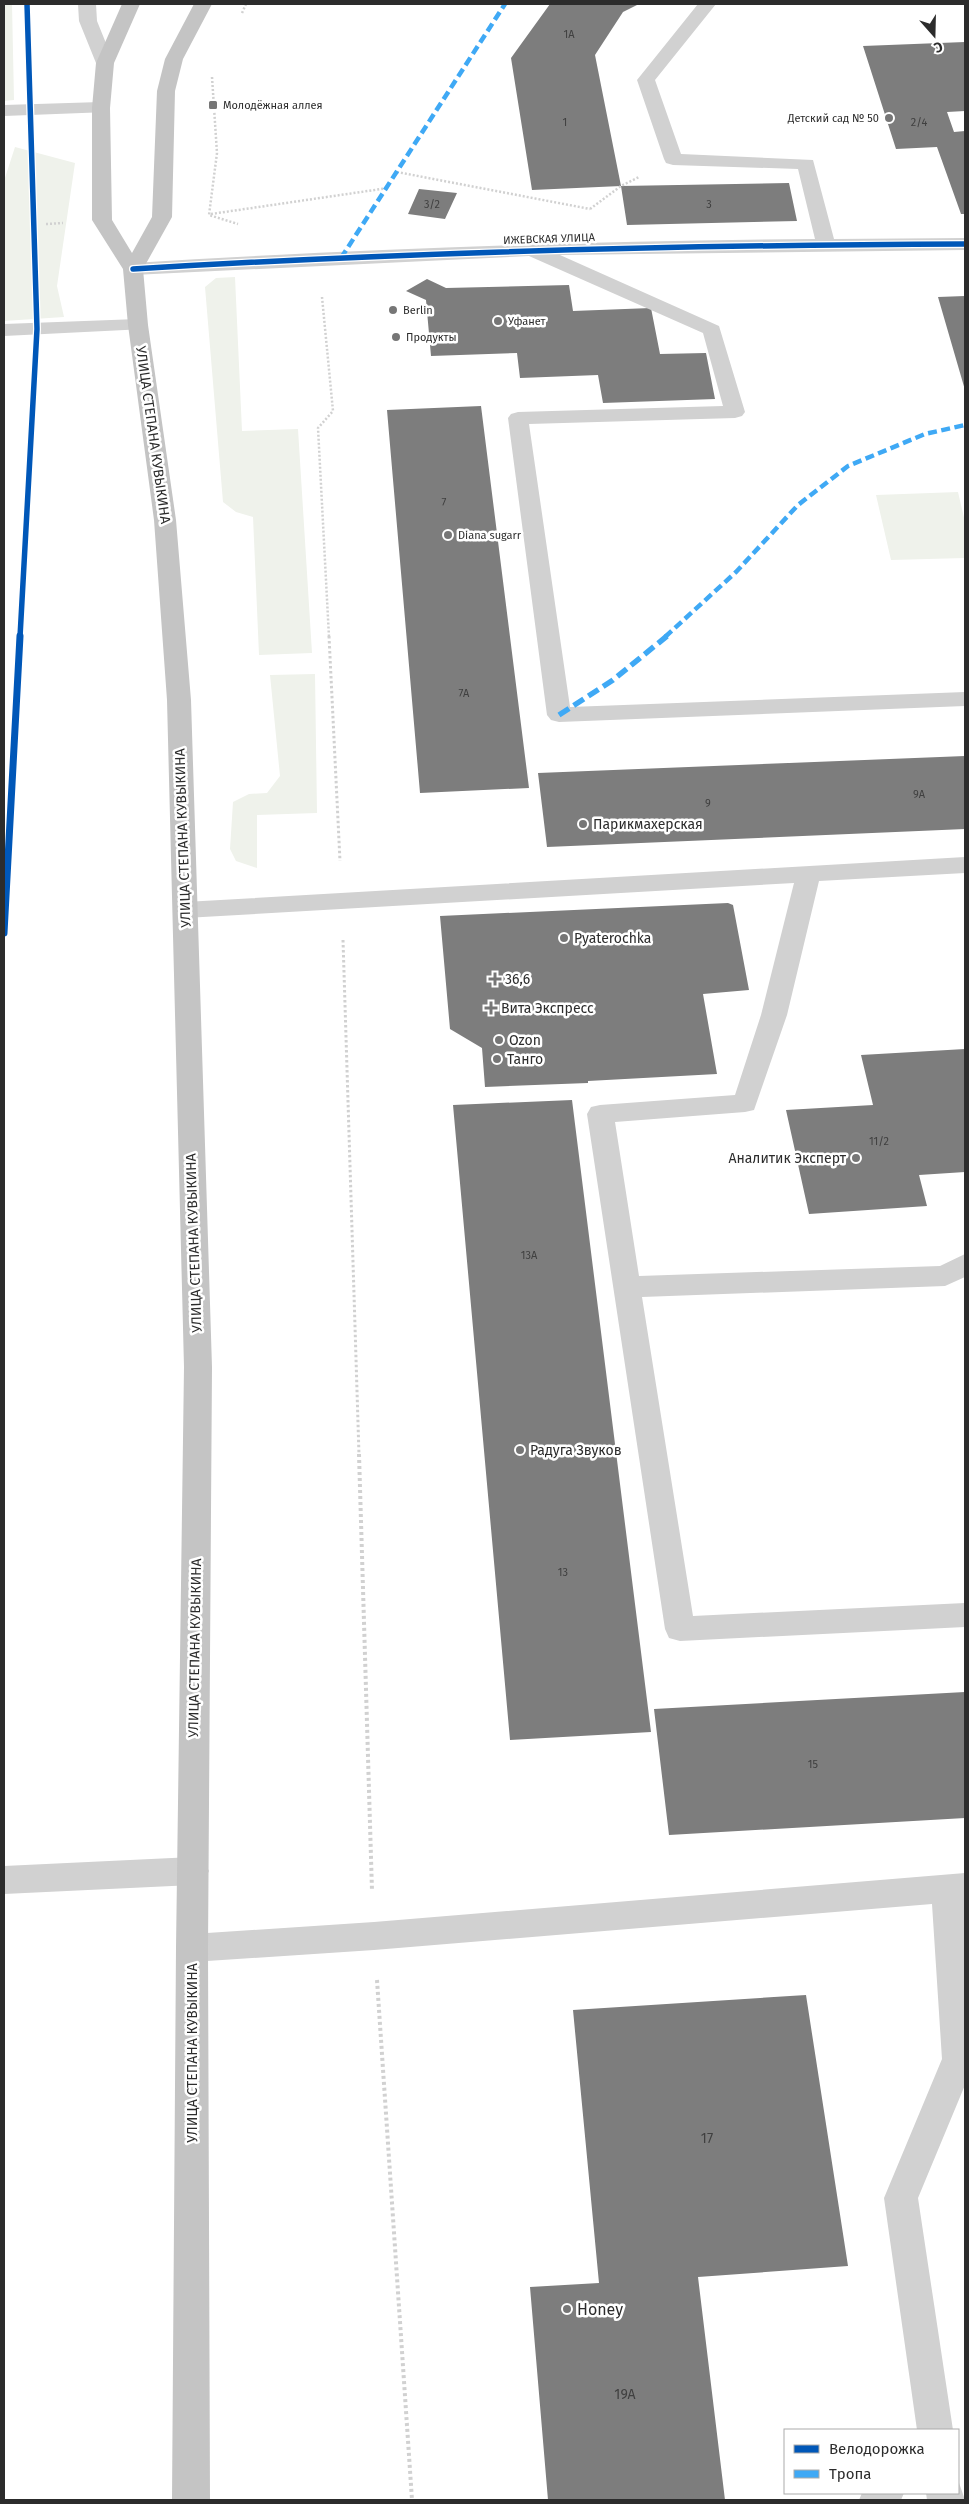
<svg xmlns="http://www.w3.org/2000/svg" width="969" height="2504" viewBox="0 0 969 2504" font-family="'Fira Sans',sans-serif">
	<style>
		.green { fill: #eff2eb }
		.building { fill: #7d7d7d }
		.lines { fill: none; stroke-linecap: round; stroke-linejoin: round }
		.path-far2 { stroke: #d1d1d1; stroke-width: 2.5; stroke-dasharray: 2 2; stroke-linecap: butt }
		.path-far1 { stroke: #d1d1d1; stroke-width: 3; stroke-dasharray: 2.5 2.5; stroke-linecap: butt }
		.path { stroke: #d1d1d1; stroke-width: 4; stroke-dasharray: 3 3; stroke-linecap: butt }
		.minor { fill: #d1d1d1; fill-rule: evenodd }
		.major { fill: #c4c4c4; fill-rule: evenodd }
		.quiet-far1 { stroke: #3fa9f5; stroke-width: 4.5; stroke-dasharray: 9 4.5; stroke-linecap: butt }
		.quiet { stroke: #3fa9f5; stroke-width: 5.5; stroke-dasharray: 12 5.5; stroke-linecap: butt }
		.cycleway-far1-casing { stroke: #fff; stroke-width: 8 }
		.cycleway-casing { stroke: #fff; stroke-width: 10 }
		.cycleway-far1 { stroke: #0057b8; stroke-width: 5.5 }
		.cycleway { stroke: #0057b8; stroke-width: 7 }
		.poi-dot { fill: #767676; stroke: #fff; stroke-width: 2 }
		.labels { text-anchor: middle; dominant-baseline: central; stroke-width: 5; stroke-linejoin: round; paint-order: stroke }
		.number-label { font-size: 11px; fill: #404040 }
		.far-poi-label { font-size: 11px; fill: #2c2c2c; stroke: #fff; text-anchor: start }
		.far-street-label { font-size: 11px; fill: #2c2c2c; stroke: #fff }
		.street-label { font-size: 14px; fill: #2c2c2c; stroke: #fff }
		.poi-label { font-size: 14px; fill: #2c2c2c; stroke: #fff; text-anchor: start }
		.near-number-label { font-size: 14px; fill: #404040 }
		.near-poi-label { font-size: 16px; fill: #2c2c2c; stroke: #fff; text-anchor: start }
	</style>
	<rect width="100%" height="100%" fill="#fff"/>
	<path class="green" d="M4 4H12L14 100 4 101Z
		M15 147 75 163 57 286 64 317 4 321V181Z
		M235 277 242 431 298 429 312 653 259 655 253 517 236 512 223 502 205 287 216 278Z
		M958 492 965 522V558L891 560 876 495Z
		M315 674 317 813 257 815V868L236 861 230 849 233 802 249 794 267 793 280 776 270 675Z"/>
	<path class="building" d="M550 4H639L623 12 595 55 621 186 532 190 511 58Z
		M965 42V111L947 112 954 132 965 131V214H961L937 147 896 149 863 46Z
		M789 183 797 221 627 225 621 186Z
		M419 189 457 193 445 219 408 214Z
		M427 279 446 288 569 285 573 311 651 308 660 354 706 353 715 399 603 403 598 375 520 378 517 353 431 356 426 300 406 291Z
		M965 296V390L938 297Z
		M481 406 529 788 420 793 387 410Z
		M965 756V829L547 847 538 773Z
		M728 903 733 905 749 990 703 994 717 1074 588 1081V1083L485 1087 482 1048 450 1029 440 916Z
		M965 1049V1172L919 1175 927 1206 809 1214 786 1110 873 1105 861 1055Z
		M572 1100 651 1732 510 1740 453 1105Z
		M965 1692V1818L669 1835 654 1709Z
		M806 1995 848 2266 698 2277 725 2500H548L530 2287 599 2283 573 2010Z"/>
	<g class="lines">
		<path class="path-far2" d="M242 13 246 4
			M212 77 217 153 209 215 238 224
			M397 172 590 209
			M590 209 621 186 639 177
			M211 214 388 188
			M46 224 63 223
			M322 297 333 411 318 428 329 637"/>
		<path class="path-far1" d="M329 636 340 861
			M343 940 359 1455"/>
		<path class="path" d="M359 1454 372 1891
			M377 1980 412 2500"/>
		<path class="minor" d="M78 4H96L97 21 114 63 111 67H99L96 63 79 21Z
			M698 4H716L655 80 681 154 813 160 834 239 965 238V250L560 255 719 326 745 412 742 416 735 418 529 424 570 707 965 692V706L559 722 551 720 547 715 508 418 511 414 518 412 723 406 703 333 529 256 133 275 126 273 123 269 126 265 133 263C360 249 587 241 815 239L798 169 673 165 666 163 664 159 637 80Z
			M101 102 108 104 110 108 108 112 4 116V105Z
			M138 319 145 321 148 325 145 329 4 336V324Z
			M965 857V873L819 881 787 1015 754 1110 745 1112 615 1122 639 1276 940 1266 965 1254V1277L945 1286 642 1297 693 1616 965 1603V1627L680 1641 669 1638 665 1629 587 1114 591 1107 600 1105 735 1095 761 1015 794 883 185 918 176 916 173 910 176 904 185 902Z
			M193 1857 204 1861 209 1871 204 1881 193 1885 4 1894V1866Z
			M965 1873V2085L918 2198 953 2430H917L884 2198 942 2059 932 1904 374 1950 192 1962 180 1958 176 1948 180 1938 192 1934 374 1922Z
			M958 2480 965 2500H927L926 2493H958Z
			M862 2493H904L901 2500H859Z"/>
		<path class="major" d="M122 4H140L114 63 110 108 112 220 132 253 152 217 157 91 165 59 194 4H212L183 59 175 91 172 217 143 269 148 325 176 520 191 700 212 1367 208 1948 210 2500H172L176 1948 184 1367 167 700 154 520 128 325 123 269 92 220V108L96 63Z"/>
		<path class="quiet-far1" d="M341 258 505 4
			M665 637 736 572 798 505 848 466 925 434 965 425"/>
		<path class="quiet" d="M559 715 613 680 667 636"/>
		<defs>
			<path id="cycleway-far1" d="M133 269C410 252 687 245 965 244
				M20 637 37 329 27 4"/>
			<path id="cycleway" d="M4 933 20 636"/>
		</defs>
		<use href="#cycleway-far1" class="cycleway-far1-casing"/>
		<use href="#cycleway" class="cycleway-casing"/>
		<use href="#cycleway-far1" class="cycleway-far1"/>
		<use href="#cycleway" class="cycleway"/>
	</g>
	<g class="poi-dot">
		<rect x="208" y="100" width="10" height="10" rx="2.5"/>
		<circle cx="889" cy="118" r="5"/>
		<circle cx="393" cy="310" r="5"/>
		<circle cx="498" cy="321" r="5"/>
		<circle cx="396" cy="337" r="5"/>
		<circle cx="448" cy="535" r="5"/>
		<circle cx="583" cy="824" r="5"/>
		<circle cx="564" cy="938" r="5"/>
		<path d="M492.5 971.5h5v5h5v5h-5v5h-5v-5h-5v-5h5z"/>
		<path d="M488.5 1000.5h5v5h5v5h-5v5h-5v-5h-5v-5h5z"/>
		<circle cx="499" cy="1040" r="5"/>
		<circle cx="497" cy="1059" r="5"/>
		<circle cx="856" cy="1158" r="5"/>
		<circle cx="520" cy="1450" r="5"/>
		<circle cx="567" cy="2309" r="5"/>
	</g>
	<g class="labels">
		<g class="number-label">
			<text x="569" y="34">1А</text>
			<text x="565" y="122">1</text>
			<text x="919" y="122">2/4</text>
			<text x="432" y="204">3/2</text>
			<text x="709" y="204">3</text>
			<text x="444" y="502">7</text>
			<text x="464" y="693">7А</text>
			<text x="919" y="794">9А</text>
			<text x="708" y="803">9</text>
			<text x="879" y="1141">11/2</text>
			<text x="529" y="1255">13А</text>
			<text x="563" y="1572">13</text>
			<text x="813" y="1764">15</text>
		</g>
		<g class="far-poi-label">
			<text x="223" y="105">Молодёжная аллея</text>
			<text x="879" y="118" text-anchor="end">Детский сад № 50</text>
			<text x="403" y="310">Berlin</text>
			<text x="508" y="321">Уфанет</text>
			<text x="406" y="337">Продукты</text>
			<text x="458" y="535">Diana sugarr</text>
		</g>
		<g class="far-street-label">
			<text transform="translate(549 239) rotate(-2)">ИЖЕВСКАЯ УЛИЦА</text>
		</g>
		<g class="street-label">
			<text transform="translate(153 435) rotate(82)">УЛИЦА СТЕПАНА КУВЫКИНА</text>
			<text transform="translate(183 838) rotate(-92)">УЛИЦА СТЕПАНА КУВЫКИНА</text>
			<text transform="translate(194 1243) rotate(-92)">УЛИЦА СТЕПАНА КУВЫКИНА</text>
			<text transform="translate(195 1648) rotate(-89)">УЛИЦА СТЕПАНА КУВЫКИНА</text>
			<text transform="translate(192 2053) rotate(-90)">УЛИЦА СТЕПАНА КУВЫКИНА</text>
		</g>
		<g class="poi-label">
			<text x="593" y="824">Парикмахерская</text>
			<text x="574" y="938">Pyaterochka</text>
			<text x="505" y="979">36,6</text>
			<text x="501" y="1008">Вита Экспресс</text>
			<text x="509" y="1040">Ozon</text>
			<text x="507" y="1059">Танго</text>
			<text x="846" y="1158" text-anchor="end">Аналитик Эксперт</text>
			<text x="530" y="1450">Радуга Звуков</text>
		</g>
		<g class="near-number-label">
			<text x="707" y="2138">17</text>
			<text x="625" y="2394">19А</text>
		</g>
		<g class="near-poi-label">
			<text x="577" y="2309">Honey</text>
		</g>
	</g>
	<rect width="969" height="2504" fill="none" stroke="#2c2c2c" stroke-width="10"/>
	<rect x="784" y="2429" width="175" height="65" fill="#ffffff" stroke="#ababab"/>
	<rect x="794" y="2445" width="25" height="8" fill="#0057b8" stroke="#ababab"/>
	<text x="829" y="2454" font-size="15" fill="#2c2c2c">Велодорожка</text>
	<rect x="794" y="2470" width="25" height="8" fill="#3fa9f5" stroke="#ababab"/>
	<text x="829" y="2479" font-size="15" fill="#2c2c2c">Тропа</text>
	<g transform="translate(934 35) rotate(160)" stroke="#ffffff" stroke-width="4" paint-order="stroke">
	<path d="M0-4L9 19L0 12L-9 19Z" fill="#2c2c2c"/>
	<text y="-8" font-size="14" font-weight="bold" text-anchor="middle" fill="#2c2c2c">С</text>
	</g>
</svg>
